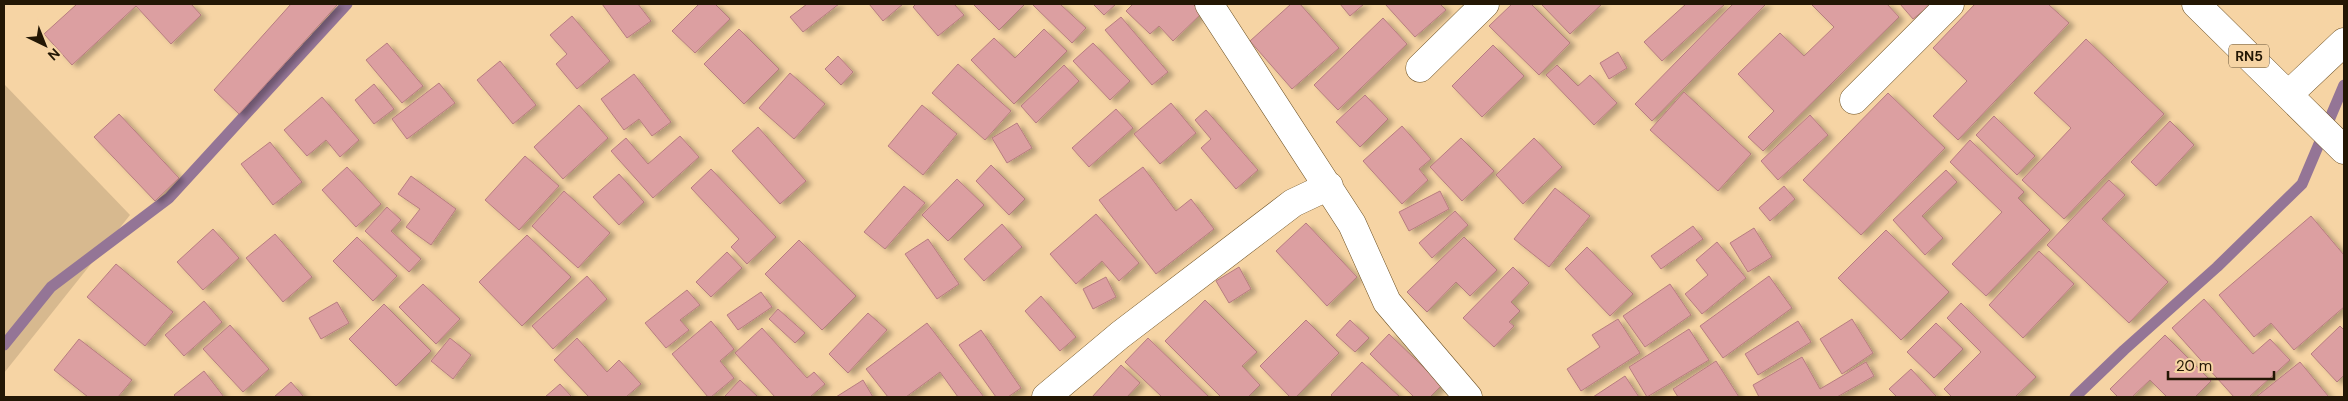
<svg xmlns="http://www.w3.org/2000/svg" width="2348" height="401" viewBox="0 0 2348 401" font-family="'DM Sans',sans-serif">
	<style>
		.green { fill: #d7b98f }
		.lines { fill: none; stroke-linecap: round; stroke-linejoin: round }
		.stream { stroke: #947596; stroke-width: 11 }
		.building { fill: #dc9fa1; stroke: #b77d80; filter: url(#shadow) }
		.street-casing { stroke: #6c4f21; stroke-width: 29 }
		.highway-casing { stroke: #6c4f21; stroke-width: 29 }
		.street { stroke: #fff; stroke-width: 28 }
		.highway { stroke: #fff; stroke-width: 28 }
		.labels { text-anchor: middle; dominant-baseline: central; stroke-width: 5; stroke-linejoin: round; paint-order: stroke }
		.shield { fill: #f6d4a4; stroke: #625035; stroke-width: 1 }
		.shield-label { font-size: 14px; font-weight: bold; fill: #231705 }
	</style>
	<defs>
		<filter id="shadow"><feDropShadow dx="5.5" dy="3" stdDeviation="2.5" flood-color="#0004"/></filter>
	</defs>
	<rect width="100%" height="100%" fill="#f6d4a4"/>
	<path class="green" d="M4 84 130 215 4 373Z"/>
	<g class="lines">
		<path class="stream" d="M4 345 51 287 169 198 347 4
			M2075 397 2124 350 2217 267 2302 184 2344 85"/>
	</g>
	<path class="building" d="M77 4H191L201 15 171 44 136 6 72 65 44 34Z
		M291 4H338L239 114 214 90Z
		M602 4H638L651 21 627 38Z
		M699 4H715L730 19 695 53 672 31Z
		M807 4H839L803 32 790 17Z
		M869 4H903L883 21Z
		M916 4H954L964 15 938 36 913 7Z
		M973 4H1025L999 30Z
		M1034 4H1060L1086 28 1072 43 1033 5Z
		M1093 4H1116L1104 15Z
		M1133 4H1193L1202 13 1173 41 1159 26 1150 34 1126 11Z
		M1291 4H1300L1339 48 1292 89 1250 41Z
		M1340 4H1364L1350 16Z
		M1385 4H1440L1446 10 1415 37Z
		M1512 4H1531L1570 43 1539 75 1489 26Z
		M1541 4H1602L1570 34Z
		M1686 4H1725L1662 61 1644 42Z
		M1733 4H1766L1652 121 1635 104Z
		M1811 4H1887L1899 17 1763 151 1748 137 1774 111 1738 74 1780 33 1804 56 1834 27Z
		M1900 4H1932L1913 19Z
		M1975 4H2048L2069 23 1958 140 1933 116 1967 81 1933 48Z
		M572 16 610 61 577 89 556 64 567 54 550 35Z
		M1121 17 1168 72 1152 85 1105 30Z
		M1383 18 1407 44 1338 110 1314 85Z
		M739 29 779 69 744 104 704 64Z
		M1044 29 1067 51 1014 104 971 60 994 38 1015 58Z
		M2086 39 2164 114 2064 219 2022 180 2071 128 2034 93Z
		M387 43 423 86 402 103 366 60Z
		M1093 43 1130 81 1110 100 1073 61Z
		M1493 45 1524 76 1482 117 1452 86Z
		M1618 52 1627 68 1609 79 1600 63Z
		M838 56 853 72 841 85 825 69Z
		M500 61 536 105 513 124 477 80Z
		M958 64 1011 111 985 140 932 93Z
		M1064 65 1079 81 1036 123 1021 106Z
		M1557 65 1578 86 1590 75 1617 103 1594 125 1546 75Z
		M790 73 825 104 794 139 759 108Z
		M634 74 671 122 652 136 639 119 624 130 601 99Z
		M439 83 455 103 407 139 392 119Z
		M374 84 394 109 374 124 355 100Z
		M1684 92 1751 154 1718 191 1650 130Z
		M1888 93 1945 148 1861 235 1803 180Z
		M1365 95 1388 119 1360 147 1336 122Z
		M322 97 359 140 340 157 326 140 307 156 284 130Z
		M1171 103 1196 133 1160 164 1134 134Z
		M579 105 608 138 563 179 534 147Z
		M922 105 957 134 923 175 888 146Z
		M1116 109 1133 128 1089 167 1072 148Z
		M1206 110 1258 170 1236 189 1201 148 1211 139 1195 120Z
		M119 114 179 178 155 201 94 137Z
		M1810 115 1828 135 1778 180 1761 161Z
		M1994 116 2035 156 2017 175 1976 135Z
		M2170 121 2194 145 2156 186 2131 162Z
		M1017 123 1032 148 1007 163 992 138Z
		M1402 126 1431 159 1419 169 1428 180 1402 204 1363 161Z
		M758 127 806 181 780 204 732 151Z
		M680 136 699 157 653 198 611 151 626 138 648 164Z
		M1461 138 1494 171 1462 201 1430 167Z
		M1534 138 1562 167 1523 204 1496 175Z
		M1970 140 2024 192 2018 198 2050 230 1986 296 1952 264 2002 212 1950 162Z
		M270 142 302 182 273 205 241 164Z
		M525 156 559 186 519 230 485 200Z
		M991 165 1025 199 1009 215 976 181Z
		M347 167 381 204 356 227 322 190Z
		M1143 167 1176 211 1191 199 1214 229 1156 274 1099 200Z
		M711 169 776 237 747 264 731 247 739 239 691 188Z
		M1946 170 1957 182 1922 216 1943 238 1925 255 1893 220Z
		M619 174 644 202 619 225 593 197Z
		M411 176 456 209 431 245 406 227 420 209 398 194Z
		M957 179 984 205 948 241 922 215Z
		M2109 180 2125 195 2102 219 2168 282 2129 323 2047 245Z
		M904 186 925 203 885 249 864 232Z
		M1784 186 1795 199 1770 221 1759 208Z
		M1555 188 1590 216 1549 267 1514 239Z
		M564 191 610 233 578 268 532 226Z
		M1440 191 1449 209 1409 231 1399 212Z
		M387 207 401 220 391 231 421 259 409 272 365 231Z
		M1455 211 1468 225 1432 258 1419 243Z
		M1096 214 1139 263 1119 281 1102 261 1076 284 1050 254Z
		M2311 216 2344 255V307L2294 350 2271 323 2254 337 2219 295Z
		M1306 223 1357 277 1327 306 1276 251Z
		M1002 224 1022 247 984 281 964 259Z
		M1693 226 1703 239 1661 269 1651 256Z
		M1754 228 1772 257 1748 272 1730 243Z
		M213 229 239 258 203 290 177 262Z
		M1886 230 1949 292 1901 340 1838 278Z
		M275 234 312 277 283 302 246 258Z
		M527 235 571 277 522 326 479 282Z
		M357 237 397 276 373 301 333 261Z
		M1464 237 1497 270 1470 296 1456 282 1427 312 1407 292Z
		M928 239 959 284 937 299 905 254Z
		M799 240 856 296 822 330 765 274Z
		M1717 242 1746 278 1702 314 1685 294 1708 275 1696 260Z
		M1587 247 1633 294 1610 316 1565 269Z
		M2039 251 2074 284 2023 338 1989 305Z
		M727 252 742 268 711 297 696 282Z
		M116 264 173 312 145 346 87 297Z
		M1239 267 1251 289 1229 303 1216 281Z
		M1513 267 1529 283 1511 302 1520 311 1509 322 1514 326 1494 347 1463 318Z
		M587 276 607 299 553 349 532 326Z
		M1769 276 1792 308 1723 358 1700 326Z
		M1106 277 1116 297 1093 309 1083 289Z
		M423 284 460 319 436 344 399 307Z
		M1670 284 1691 315 1645 347 1623 316Z
		M687 290 700 305 680 320 689 330 666 348 645 323Z
		M761 292 772 307 738 330 727 315Z
		M1041 296 1076 337 1060 351 1025 311Z
		M2204 299 2253 354 2270 339 2290 360 2249 397H2234L2172 328Z
		M1205 300 1257 352 1242 366 1260 385 1248 397H1221L1165 341Z
		M204 301 222 322 184 356 165 335Z
		M337 302 349 323 321 339 309 318Z
		M1961 303 2036 377 2015 397H1952L1944 389 1981 352 1947 318Z
		M384 304 431 351 396 386 349 339Z
		M778 309 805 333 795 343 769 319Z
		M868 313 887 330 848 373 829 354Z
		M1618 319 1640 353 1581 391 1567 369 1600 347 1592 335Z
		M1852 319 1873 353 1842 374 1820 339Z
		M1306 320 1339 353 1296 397H1290L1260 366Z
		M1350 320 1369 338 1355 352 1336 335Z
		M711 321 734 349 720 361 734 378 711 397H708L672 354Z
		M1798 321 1811 342 1758 375 1745 354Z
		M927 323 984 397H958L940 372 906 397H888L866 369Z
		M1936 323 1963 349 1934 378 1907 352Z
		M230 325 269 369 243 392 203 349Z
		M2340 326 2344 330V375L2337 382 2311 354Z
		M762 328 807 378 814 372 825 384 810 397H775L735 353Z
		M1689 329 1709 360 1647 397 1629 367Z
		M981 330 1021 388 1008 397H996L959 345Z
		M1389 334 1442 385 1430 397H1414L1370 354Z
		M2165 335 2211 381 2195 397H2167L2150 380 2132 397H2118L2110 389Z
		M450 338 471 355 453 379 431 361Z
		M577 338 607 372 619 360 641 384 626 397H589L554 360Z
		M1148 338 1209 397H1162L1125 362Z
		M79 339 132 380 118 397H88L54 370Z
		M1802 357 1820 389 1866 362 1874 376 1837 397H1759L1753 385Z
		M1716 361 1739 397H1678L1673 389Z
		M1362 362 1400 397H1333L1331 395Z
		M2300 362 2329 397H2256Z
		M1121 365 1140 383 1127 397H1092Z
		M1911 369 1937 397H1897L1889 389Z
		M204 371 224 397H176L174 395Z
		M1625 376 1639 397H1593Z
		M740 380 758 397H724Z
		M863 380 873 397H836Z
		M291 382 304 397H274Z
		M560 384 572 397H545Z"/>
	<g class="lines">
		<defs>
			<path id="street" d="M1209 4 1352 224 1387 302 1468 397
				M1420 68 1485 4
				M2289 94 2344 42
				M1854 100 1950 4
				M1046 397 1120 335 1293 203 1329 186"/>
			<path id="highway" d="M2196 4 2344 150"/>
		</defs>
		<use href="#street" class="street-casing"/>
		<use href="#highway" class="highway-casing"/>
		<use href="#street" class="street"/>
		<use href="#highway" class="highway"/>
	</g>
	<g class="labels">
		<rect class="shield" x="2229" y="44.5" width="40" height="23" rx="4"/>
		<g class="shield-label">
			<text x="2249" y="56">RN5</text>
		</g>
	</g>
	<rect width="2348" height="401" fill="none" stroke="#231705" stroke-width="10"/>
	<g transform="translate(45 45) rotate(137)" stroke="#f6d4a4" stroke-width="4" paint-order="stroke">
	<path d="M0-4L9 19L0 12L-9 19Z" fill="#231705"/>
	<text y="-8" font-size="14" font-weight="bold" text-anchor="middle" fill="#231705">N</text>
	</g>
	<path d="M2168 371v8h106v-8" fill="none" stroke="#231705" stroke-width="2.5"/>
	<text x="2176" y="371" font-size="15" fill="#231705" stroke="#f6d4a4" stroke-width="4" paint-order="stroke">20 m</text>
</svg>
